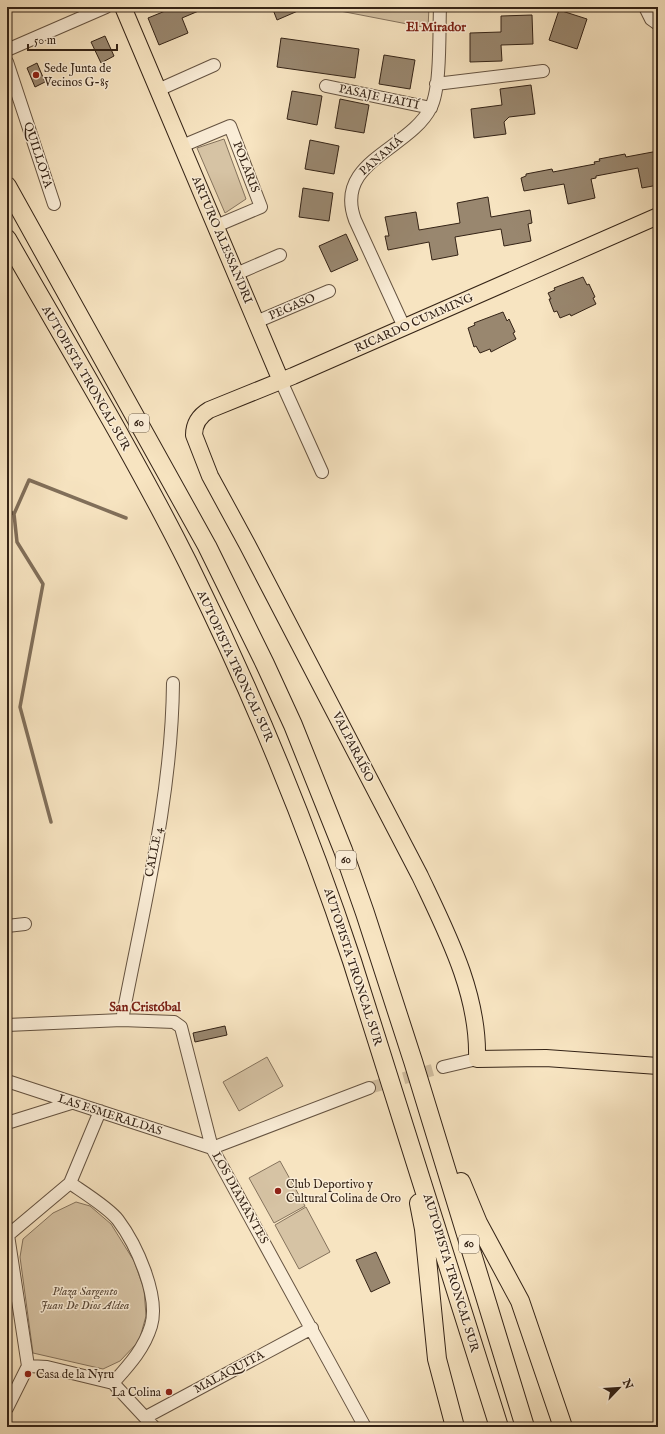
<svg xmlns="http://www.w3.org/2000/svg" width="665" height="1434" viewBox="0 0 665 1434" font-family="'IM FELL English',serif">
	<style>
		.green { fill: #d6c3a4; stroke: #85735d }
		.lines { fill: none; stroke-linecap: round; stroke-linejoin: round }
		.stream { stroke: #816f5a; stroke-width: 3.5 }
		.building { fill: #99876f; stroke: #342316 }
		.minor-tunnel { stroke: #d0bd9f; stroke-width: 12; stroke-dasharray: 12 6; stroke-linecap: butt }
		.minor-casing { stroke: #655341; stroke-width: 14 }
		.major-casing { stroke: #342316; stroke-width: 18 }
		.highway-casing { stroke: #342316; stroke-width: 20 }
		.minor { stroke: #faedd7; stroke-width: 12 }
		.major { stroke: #f7e4c1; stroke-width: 16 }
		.highway { stroke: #f7e4c1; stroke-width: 18 }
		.poi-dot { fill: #8f2418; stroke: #faedd7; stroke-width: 1.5 }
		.labels { text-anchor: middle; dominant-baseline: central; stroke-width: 3; stroke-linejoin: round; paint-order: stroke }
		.shield { fill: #faedd7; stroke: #6f6050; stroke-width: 1 }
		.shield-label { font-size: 11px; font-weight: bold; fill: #342316 }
		.poi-label { font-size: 12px; fill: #342316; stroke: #faedd7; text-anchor: start }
		.street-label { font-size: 12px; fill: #342316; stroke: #faedd7 }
		.park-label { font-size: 12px; font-style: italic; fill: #5c4b3a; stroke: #faedd7 }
		.neighbourhood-label { font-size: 13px; font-weight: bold; fill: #7a1f14; stroke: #faedd7 }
	</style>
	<rect width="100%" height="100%" fill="#f7e4c1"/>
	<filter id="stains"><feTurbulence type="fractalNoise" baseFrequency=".005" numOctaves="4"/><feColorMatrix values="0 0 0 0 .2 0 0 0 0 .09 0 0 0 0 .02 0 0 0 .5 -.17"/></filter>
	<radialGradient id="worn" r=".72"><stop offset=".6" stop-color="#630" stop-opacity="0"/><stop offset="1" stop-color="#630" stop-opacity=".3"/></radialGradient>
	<path class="green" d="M331 7H429L428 28 335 10Z
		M224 139 246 199 225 213 197 148Z
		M267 1057 283 1086 239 1111 223 1082Z
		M280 1161 305 1206 274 1223 249 1178Z
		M76 1202 90 1206 111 1224 134 1261 144 1289 146 1316 139 1341 120 1361 103 1369 33 1353 20 1257 23 1239 53 1213Z
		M306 1207 330 1252 299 1269 275 1225Z"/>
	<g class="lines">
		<path class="stream" d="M7 510 14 514
			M51 822 20 707 43 584 17 542 14 514 29 480 126 518"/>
	</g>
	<path class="building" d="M175 7H208L182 18 188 33 159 45 148 18Z
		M272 7H307L277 20Z
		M559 10 587 19 577 49 549 40Z
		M532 15 533 44 501 45 502 61 470 62V33L501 32V16Z
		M105 36 114 56 101 63 91 42Z
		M281 38 359 49 355 78 277 67Z
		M384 55 415 60 410 89 379 84Z
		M37 63 45 82 35 87 27 68Z
		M531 85 535 114 509 117 504 122 506 134 474 138 471 109 502 105 500 89Z
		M292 91 322 96 317 125 287 119Z
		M340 99 369 105 364 133 335 128Z
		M310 140 339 146 334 174 305 169Z
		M658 151V185L642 188 638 168 596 176V178L591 179 595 198 568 204 564 184 524 191 521 178 526 176V174L552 169 553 172 595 164 594 162 600 161 599 159 625 154 626 157Z
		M303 188 333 193 329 221 299 217Z
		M488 197 491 217 530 210 532 223 528 224 531 241 504 246 501 229 455 237 458 255 432 260 429 242 388 250 385 236H389L385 217 416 212 419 230 460 223 457 203Z
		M346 234 358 260 331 272 319 246Z
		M583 277 587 285 589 284 595 297 593 298 596 304 571 316 570 314 560 318 557 311 554 312 549 299H551L548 293 555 290 554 288Z
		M503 312 507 321 509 319 515 332 513 333 516 339 491 352 490 349 480 353 476 346 474 347 468 328 475 325 474 323Z
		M225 1026 227 1035 195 1042 193 1033Z
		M376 1252 390 1283 371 1292 356 1260Z"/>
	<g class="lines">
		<path class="minor-tunnel" d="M369 1088 443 1067"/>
		<defs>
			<path id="minor" d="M645 7 651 19 658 24
				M7 50 106 7
				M7 62 54 204
				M436 84 543 71
				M326 86 431 108
				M158 90 214 65
				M182 146 230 126 261 207 216 226
				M236 274 280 255
				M256 322 329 291
				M404 327 355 220C333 161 410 150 431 107 441 88 439 31 440 7
				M281 381 322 472
				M7 926 25 924
				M122 1020C143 909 172 797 173 683
				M7 1025 122 1020 174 1022 181 1027 212 1148 365 1427
				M443 1067 477 1059
				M7 1081 212 1148
				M7 1123 71 1103
				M212 1148 369 1088
				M70 1183C83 1192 109 1208 118 1220 136 1244 160 1296 151 1326 144 1349 129 1365 113 1383
				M7 1236 70 1183 100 1111
				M28 1366 47 1367 113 1383 154 1427
				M7 1408 28 1366 8 1235
				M146 1417 312 1328"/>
			<path id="major" d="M123 7 281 381
				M658 216 293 376 209 410C199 416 194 424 194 435L210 476 247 544 420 876C447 933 479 994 477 1059L546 1058 658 1066"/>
			<path id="highway" d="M7 186 207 546 265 664 293 725 343 850 365 913 413 1061 525 1427
				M7 239C68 346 133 453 188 563 252 692 307 825 352 961L499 1427
				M461 1182 478 1223 520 1301 563 1427
				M419 1203 424 1229 437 1359 455 1427"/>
		</defs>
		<use href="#minor" class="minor-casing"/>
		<use href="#major" class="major-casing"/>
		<use href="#highway" class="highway-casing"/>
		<use href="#minor" class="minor"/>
		<use href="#major" class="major"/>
		<use href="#highway" class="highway"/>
	</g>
	<g class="poi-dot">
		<circle cx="36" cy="75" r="4"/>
		<circle cx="278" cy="1191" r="4"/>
		<circle cx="28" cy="1374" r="4"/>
		<circle cx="169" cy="1392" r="4"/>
	</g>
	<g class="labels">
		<g class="shield">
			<rect x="129" y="414" width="20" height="18" rx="3"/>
			<rect x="336" y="851" width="20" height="18" rx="3"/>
			<rect x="459" y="1235" width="20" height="18" rx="3"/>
		</g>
		<g class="shield-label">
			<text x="139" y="423">60</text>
			<text x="346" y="860">60</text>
			<text x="469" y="1244">60</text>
		</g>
		<g class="poi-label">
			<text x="44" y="68">Sede Junta de<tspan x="44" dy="14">Vecinos G-85</tspan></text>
			<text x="286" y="1184">Club Deportivo y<tspan x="286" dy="14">Cultural Colina de Oro</tspan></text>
			<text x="36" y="1374">Casa de la Nyru</text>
			<text x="161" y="1392" text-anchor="end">La Colina</text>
		</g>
		<g class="street-label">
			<text transform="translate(379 97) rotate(12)">PASAJE HAITÍ</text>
			<text transform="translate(38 155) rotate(72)">QUILLOTA</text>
			<text transform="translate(381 156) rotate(-41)">PANAMÁ</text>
			<text transform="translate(246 167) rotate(69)">POLARIS</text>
			<text transform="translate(222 240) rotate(67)">ARTURO ALESSANDRI</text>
			<text transform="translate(292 307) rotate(-23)">PEGASO</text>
			<text transform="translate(414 323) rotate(-24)">RICARDO CUMMING</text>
			<text transform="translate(86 378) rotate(60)">AUTOPISTA TRONCAL SUR</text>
			<text transform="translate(235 666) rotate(65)">AUTOPISTA TRONCAL SUR</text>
			<text transform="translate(353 747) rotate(63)">VALPARAÍSO</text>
			<text transform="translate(154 852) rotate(-79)">CALLE 4</text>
			<text transform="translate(353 967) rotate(72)">AUTOPISTA TRONCAL SUR</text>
			<text transform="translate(110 1115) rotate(18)">LAS ESMERALDAS</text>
			<text transform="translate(240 1198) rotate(61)">LOS DIAMANTES</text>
			<text transform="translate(451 1273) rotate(73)">AUTOPISTA TRONCAL SUR</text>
			<text transform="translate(229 1372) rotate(-28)">MALAQUITA</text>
		</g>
		<g class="park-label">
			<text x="85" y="1291">Plaza Sargento<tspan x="85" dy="14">Juan De Dios Aldea</tspan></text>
		</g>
		<g class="neighbourhood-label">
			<text x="436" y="27">El Mirador</text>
			<text x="145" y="1007">San Cristóbal</text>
		</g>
	</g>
	<rect width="665" height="1434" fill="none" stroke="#f7e4c1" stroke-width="24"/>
	<rect x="8" y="8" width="649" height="1418" fill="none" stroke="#342316" stroke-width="2"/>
	<rect x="12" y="12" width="641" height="1410" fill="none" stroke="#342316"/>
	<g transform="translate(619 1388) rotate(65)" stroke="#faedd7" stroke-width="3" paint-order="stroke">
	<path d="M0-3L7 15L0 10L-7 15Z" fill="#342316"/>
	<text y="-6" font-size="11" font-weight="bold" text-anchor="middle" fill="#342316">N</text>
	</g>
	<path d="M28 44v6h89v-6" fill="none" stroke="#342316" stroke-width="2"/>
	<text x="34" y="44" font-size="12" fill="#342316" stroke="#faedd7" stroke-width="3" paint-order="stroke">50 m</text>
	<rect width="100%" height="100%" filter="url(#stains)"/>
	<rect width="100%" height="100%" fill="url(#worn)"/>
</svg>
